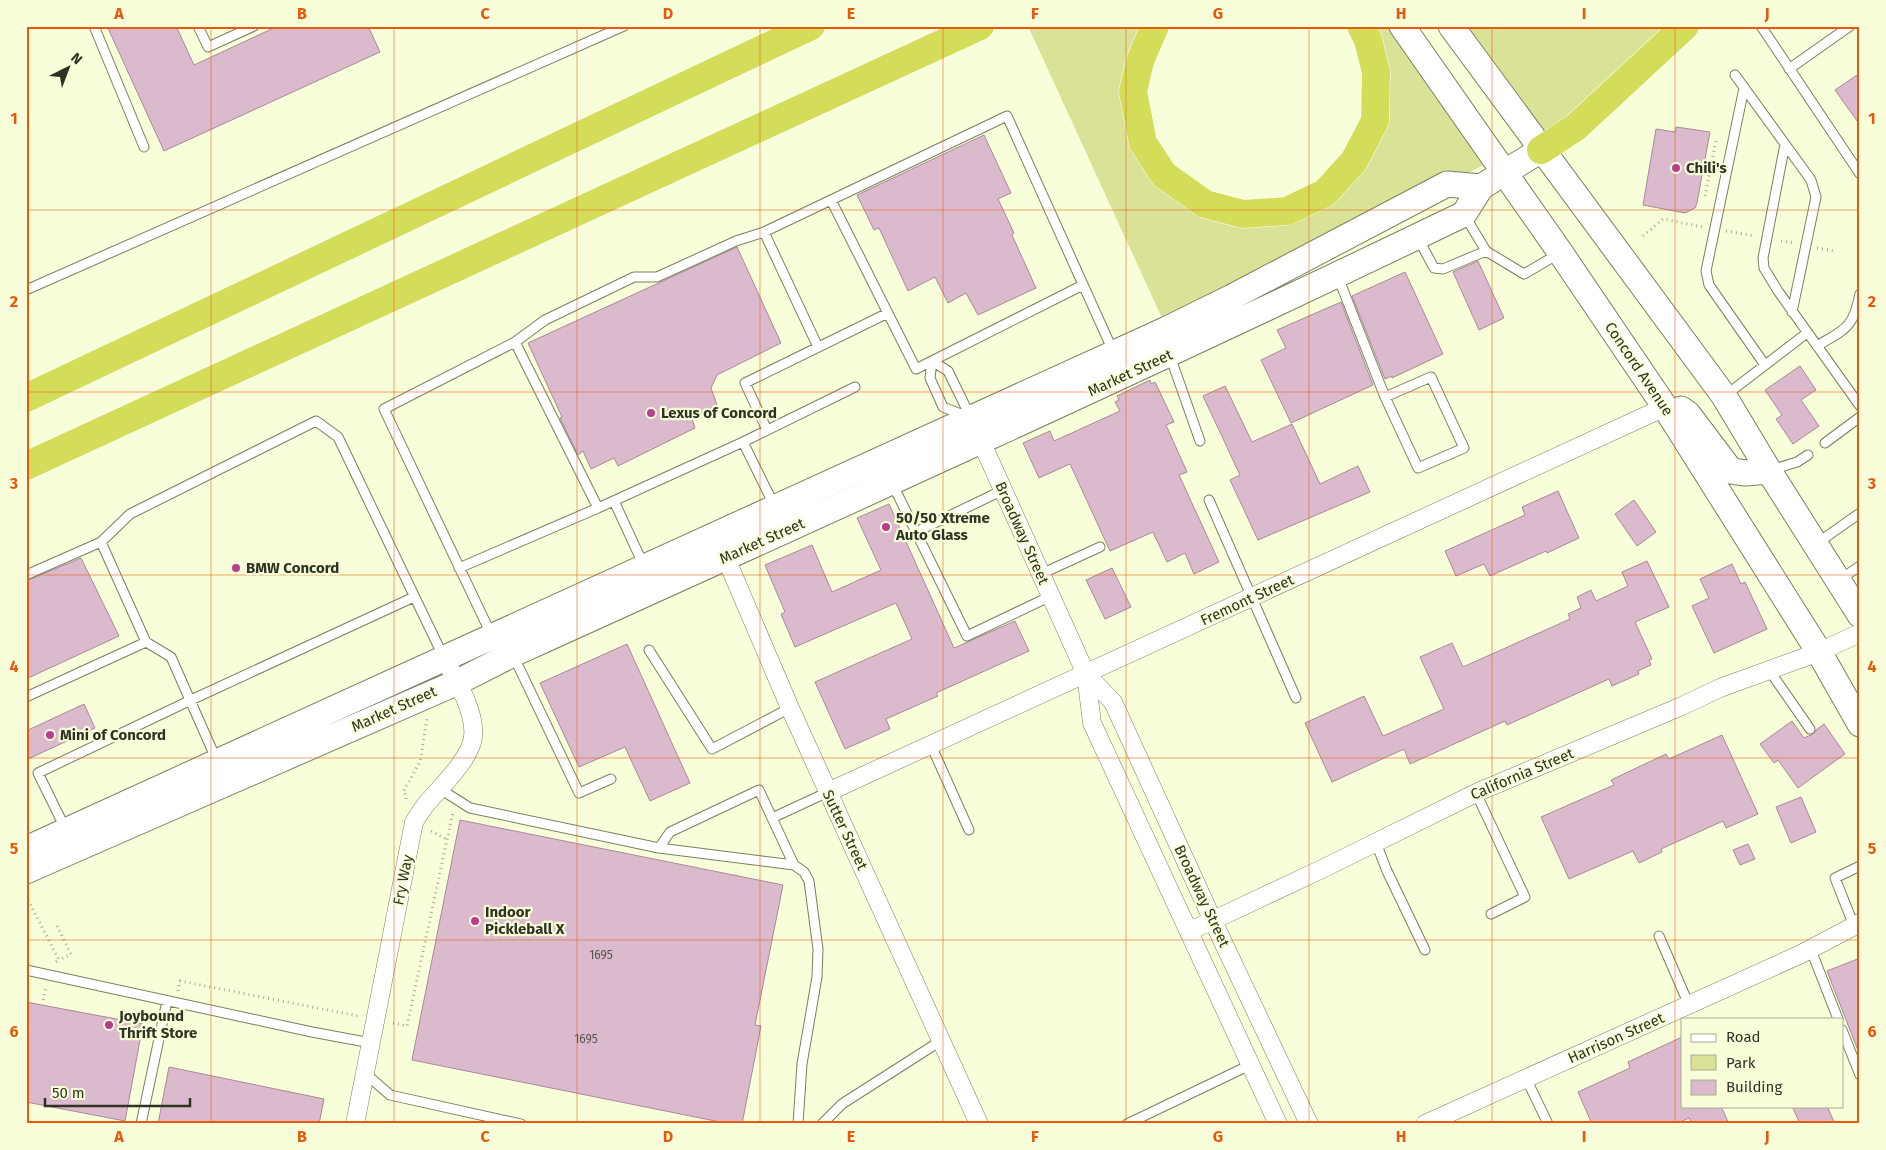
<svg xmlns="http://www.w3.org/2000/svg" width="1886" height="1150" viewBox="0 0 1886 1150" font-family="'Fira Sans',sans-serif">
	<style>
		.green { fill: #dae297 }
		.building { fill: #dcbacd; stroke: #a8889a }
		.lines { fill: none; stroke-linecap: round; stroke-linejoin: round }
		.lane-casing { stroke: #7b7f5f; stroke-width: 11 }
		.street-casing { stroke: #7b7f5f; stroke-width: 19 }
		.secondary-casing { stroke: #7b7f5f; stroke-width: 27 }
		.highway-casing { stroke: #fff; stroke-width: 29 }
		.path { stroke: #a6aa8f; stroke-width: 3; stroke-dasharray: 1 4; stroke-linecap: butt }
		.lane { stroke: #fff; stroke-width: 9 }
		.street { stroke: #fff; stroke-width: 18 }
		.secondary { stroke: #fff; stroke-width: 25 }
		.highway { stroke: #d4dd59; stroke-width: 28 }
		.grid { fill: none; stroke: #e8590c; stroke-width: 1; stroke-opacity: 0.55 }
		.poi-dot { fill: #b93e90; stroke: #f9feda; stroke-width: 2 }
		.labels { text-anchor: middle; dominant-baseline: central; stroke-width: 4.5; stroke-linejoin: round; paint-order: stroke }
		.number-label { font-size: 12px; fill: #5b544e }
		.poi-label { font-size: 15px; font-weight: bold; fill: #303224; stroke: #f9feda; text-anchor: start }
		.street-label { font-size: 15px; fill: #303224; stroke: #f9feda }
		.neatline { fill: none; stroke: #e8590c; stroke-width: 2 }
		.grid-label { font-size: 16px; text-anchor: middle; font-weight: bold; fill: #e8590c }
	</style>
	<rect width="100%" height="100%" fill="#f9feda"/>
	<path class="green" d="M1028 26H1155L1133 92 1164 175 1243 214 1325 193 1375 121 1361 26H1402L1495 159 1167 329Z
		M1460 26H1685L1541 150Z"/>
	<path class="building" d="M107 26H176L194 65 278 26H368L380 52 164 151Z
		M1860 73V125L1835 90Z
		M1676 127 1710 132 1697 203 1695 208 1685 213 1643 205 1656 129 1675 132Z
		M984 135 1011 193 998 199 1014 233 1012 235 1036 288 978 315 966 293 948 303 935 277 908 291 879 228 874 230 857 195Z
		M737 247 781 343 717 375 711 388 717 405 692 418 695 428 618 466 614 458 591 469 583 451 578 455 560 418 562 417 528 343Z
		M1478 261 1504 318 1479 330 1453 272Z
		M1405 272 1443 354 1392 378V376L1385 379 1352 296Z
		M1341 302 1373 385 1291 423 1261 360 1286 348 1277 330Z
		M1800 366 1816 390 1801 400 1819 426 1793 444 1776 419 1782 415 1765 390Z
		M1150 380 1151 384 1155 382 1174 422 1166 425 1187 472 1179 475 1219 562 1194 574 1185 553 1167 562 1153 532 1110 551 1070 464 1039 478 1023 443 1050 431 1054 441 1120 411 1115 402 1119 400 1117 396Z
		M1225 386 1252 442 1292 424 1320 484 1358 466 1370 492 1258 540 1230 480 1240 475 1203 396Z
		M1558 491 1579 538 1547 553 1546 551 1490 576 1484 564 1456 576 1445 551 1525 515 1522 507Z
		M1634 500 1656 532 1637 546 1615 514Z
		M889 504 954 648 1015 621 1029 651 936 693 938 696 886 719 890 729 845 749 815 682 912 639 896 603 795 647 781 614 785 612 765 565 812 545 832 592 881 570 857 518Z
		M81 558 119 636 26 679V581Z
		M1647 561 1669 607 1635 622 1652 659 1649 660 1651 665 1638 671 1639 674 1612 686 1609 679 1507 725 1505 721 1410 764 1404 749 1332 782 1305 723 1364 696 1383 736 1444 709 1420 657 1452 643 1463 667 1570 619 1568 614 1581 608 1577 597 1591 590 1596 601 1628 586 1622 572Z
		M1732 564 1741 584 1745 582 1767 629 1714 653 1692 606 1709 598 1700 579Z
		M1112 568 1131 607 1105 619 1086 580Z
		M627 644 690 783 650 801 625 747 579 767 540 683Z
		M84 704 95 728 26 760V731Z
		M1792 721 1804 738 1813 734 1816 730 1824 724 1845 754 1798 788 1778 760 1774 763 1760 744Z
		M1722 735 1758 814 1726 828 1723 821 1661 849 1662 852 1639 863 1633 851 1569 879 1541 817 1614 785 1611 780 1666 754 1669 759Z
		M1801 797 1816 832 1791 843 1776 807Z
		M460 820 783 885 755 1025 761 1026 742 1124H730L412 1060Z
		M1748 844 1755 859 1740 865 1733 850Z
		M1860 958V1052L1859 1053 1827 971Z
		M26 1002 143 1024 125 1121 26 1102Z
		M1682 1037V1106H1721L1729 1124H1692L1689 1118 1676 1124H1592L1578 1092 1630 1068 1628 1062Z
		M169 1067 324 1099 319 1124H158Z
		M1792 1106H1827L1835 1124H1800Z"/>
	<g class="lines">
		<defs>
			<path id="lane" d="M94 26 144 147
				M198 26 208 47 254 26
				M1761 26 1860 174
				M1789 69 1850 26
				M1735 75 1811 180 1816 197 1792 312
				M1744 88 1706 271 1709 285 1765 365
				M1785 144 1763 258 1764 268 1778 291 1860 406
				M831 200 916 369 1083 285
				M1465 216 1486 251 1524 274 1560 253
				M764 232 818 347
				M1418 238 1434 268 1443 269 1486 251
				M1338 277 1385 397 1418 468 1464 448 1431 377 1385 397
				M26 290 624 26
				M1817 346C1845 329 1853 329 1860 294
				M1170 356 1200 441
				M932 361 948 371 971 418 943 407 930 378Z
				M1726 395 1807 333
				M767 430 745 383 888 313
				M743 442 855 387
				M1825 443 1860 417
				M1771 470 1797 462 1808 455
				M892 483 967 636 1051 596
				M1209 500 1296 698
				M614 501 644 566
				M775 507 743 442 598 508 515 342 545 320 634 277H657L736 241 764 232 1007 116 1113 351
				M916 532 1003 490
				M1816 544 1860 513
				M459 568 598 508
				M1041 574 1100 547
				M26 575 101 542
				M1839 580 1860 566
				M491 634 384 409 515 342
				M649 650 712 749 790 708
				M513 655 579 793 611 779
				M1769 670 1810 729
				M26 697 146 642
				M931 745 969 830
				M217 761 171 657 146 642 101 542 130 514 316 421 338 437 444 658
				M440 789 470 808 659 848
				M1476 793 1525 897 1491 914
				M772 818 794 865 659 848 670 832 759 790 772 818 828 792
				M66 830 38 773 191 700 414 597
				M1376 843 1387 871 1425 950
				M794 865 804 872 809 881 818 949 817 977 802 1064 798 1124
				M1854 926 1835 878 1860 866
				M1659 936 1689 1005
				M1811 950 1838 1019
				M26 970 312 1032 371 1043
				M1842 1030 1860 1075
				M366 1074 390 1095 521 1124
				M1526 1078 1548 1124
				M141 1124 167 1001
				M822 1124 842 1104 942 1040
				M1127 1124 1250 1065"/>
			<path id="street" d="M976 430 1086 674
				M722 549 790 708 979 1124
				M828 792 1665 407
				M1190 931 1322 869 1478 792 1682 706 1720 688 1819 652 1860 633
				M355 1124 414 822C418 816 422 809 427 803 441 787 471 758 473 737 476 712 456 679 444 658
				M1278 1124 1092 723 1086 674 1113 702 1213 921 1309 1124
				M1425 1124 1799 955 1860 923"/>
			<path id="secondary" d="M1402 26 1560 252 1665 407 1819 652 1860 724
				M1451 26 1724 396 1769 471 1860 615
				M1681 409 1688 414 1731 471 1746 473 1769 471
				M26 849 1167 329 1232 297 1447 184 1481 187
				M26 871 458 682 513 654C831 510 1149 366 1464 214L1481 187 1541 150"/>
			<path id="highway" d="M1155 26 1140 61 1133 92 1143 143 1164 175 1205 204 1243 214 1287 211 1325 193 1354 161 1375 121 1376 72 1368 40 1361 26
				M1541 150 1576 127 1685 26
				M26 398 811 26
				M26 466 980 26"/>
		</defs>
		<use href="#lane" class="lane-casing"/>
		<use href="#street" class="street-casing"/>
		<use href="#secondary" class="secondary-casing"/>
		<use href="#highway" class="highway-casing"/>
		<path class="path" d="M1705 196 1716 141
			M1726 231 1755 236
			M1643 236 1663 219 1703 227
			M1781 241 1794 243
			M1817 248 1834 251
			M406 799V795L403 792 420 762 427 719
			M431 831 446 839
			M28 900 59 960 55 962
			M57 926 71 954 59 960
			M178 991 180 981 358 1016
			M43 1000 46 987
			M393 1023 407 1026 453 812"/>
		<use href="#lane" class="lane"/>
		<use href="#street" class="street"/>
		<use href="#secondary" class="secondary"/>
		<use href="#highway" class="highway"/>
	</g>
	<path class="grid" d="M211 26V1124M394 26V1124M577 26V1124M760 26V1124M943 26V1124M1126 26V1124M1309 26V1124M1492 26V1124M1675 26V1124M26 210H1860M26 392H1860M26 575H1860M26 758H1860M26 940H1860"/>
	<g class="poi-dot">
		<circle cx="1676" cy="168" r="5"/>
		<circle cx="651" cy="413" r="5"/>
		<circle cx="886" cy="527" r="5"/>
		<circle cx="236" cy="568" r="5"/>
		<circle cx="50" cy="735" r="5"/>
		<circle cx="475" cy="921" r="5"/>
		<circle cx="109" cy="1025" r="5"/>
	</g>
	<g class="labels">
		<g class="number-label">
			<text x="601" y="955">1695</text>
			<text x="586" y="1039">1695</text>
		</g>
		<g class="poi-label">
			<text x="1686" y="168">Chili's</text>
			<text x="661" y="413">Lexus of Concord</text>
			<text x="896" y="518">50/50 Xtreme<tspan x="896" dy="17">Auto Glass</tspan></text>
			<text x="246" y="568">BMW Concord</text>
			<text x="60" y="735">Mini of Concord</text>
			<text x="485" y="912">Indoor<tspan x="485" dy="17">Pickleball X</tspan></text>
			<text x="119" y="1016">Joybound<tspan x="119" dy="17">Thrift Store</tspan></text>
		</g>
		<g class="street-label">
			<text transform="translate(1639 369) rotate(56)">Concord Avenue</text>
			<text transform="translate(1130 373) rotate(-25)">Market Street</text>
			<text transform="translate(1022 533) rotate(66)">Broadway Street</text>
			<text transform="translate(762 541) rotate(-24)">Market Street</text>
			<text transform="translate(1247 600) rotate(-25)">Fremont Street</text>
			<text transform="translate(394 709) rotate(-24)">Market Street</text>
			<text transform="translate(1522 774) rotate(-23)">California Street</text>
			<text transform="translate(845 830) rotate(65)">Sutter Street</text>
			<text transform="translate(403 880) rotate(-79)">Fry Way</text>
			<text transform="translate(1202 896) rotate(65)">Broadway Street</text>
			<text transform="translate(1616 1038) rotate(-24)">Harrison Street</text>
		</g>
	</g>
	<rect width="1886" height="1150" fill="none" stroke="#f9feda" stroke-width="55"/>
	<rect x="1681" y="1018" width="162" height="90" fill="#f9feda" stroke="#a9ac91"/>
	<rect x="1691" y="1034" width="25" height="8" fill="#ffffff" stroke="#a9ac91"/>
	<text x="1726" y="1042" font-size="15" fill="#303224">Road</text>
	<rect x="1691" y="1055" width="25" height="15" fill="#dae297" stroke="#a9ac91"/>
	<text x="1726" y="1068" font-size="15" fill="#303224">Park</text>
	<rect x="1691" y="1080" width="25" height="15" fill="#dcbacd" stroke="#a9ac91"/>
	<text x="1726" y="1092" font-size="15" fill="#303224">Building</text>
	<g transform="translate(68 68) rotate(42)" stroke="#f9feda" stroke-width="4" paint-order="stroke">
	<path d="M0-4L9 19L0 12L-9 19Z" fill="#303224"/>
	<text y="-8" font-size="14" font-weight="bold" text-anchor="middle" fill="#303224">N</text>
	</g>
	<path d="M45 1098v8h145v-8" fill="none" stroke="#303224" stroke-width="2.5"/>
	<text x="52" y="1098" font-size="15" fill="#303224" stroke="#f9feda" stroke-width="4" paint-order="stroke">50 m</text>
	<rect x="28" y="28" width="1830" height="1094" class="neatline"/>
	<g class="grid-label">
		<text x="119" y="19">A</text>
		<text x="302" y="19">B</text>
		<text x="485" y="19">C</text>
		<text x="668" y="19">D</text>
		<text x="851" y="19">E</text>
		<text x="1035" y="19">F</text>
		<text x="1218" y="19">G</text>
		<text x="1401" y="19">H</text>
		<text x="1584" y="19">I</text>
		<text x="1767" y="19">J</text>
		<text x="14" y="124">1</text>
		<text x="1872" y="124">1</text>
		<text x="14" y="307">2</text>
		<text x="1872" y="307">2</text>
		<text x="14" y="489">3</text>
		<text x="1872" y="489">3</text>
		<text x="14" y="672">4</text>
		<text x="1872" y="672">4</text>
		<text x="14" y="854">5</text>
		<text x="1872" y="854">5</text>
		<text x="14" y="1037">6</text>
		<text x="1872" y="1037">6</text>
		<text x="119" y="1142">A</text>
		<text x="302" y="1142">B</text>
		<text x="485" y="1142">C</text>
		<text x="668" y="1142">D</text>
		<text x="851" y="1142">E</text>
		<text x="1035" y="1142">F</text>
		<text x="1218" y="1142">G</text>
		<text x="1401" y="1142">H</text>
		<text x="1584" y="1142">I</text>
		<text x="1767" y="1142">J</text>
	</g>
</svg>
